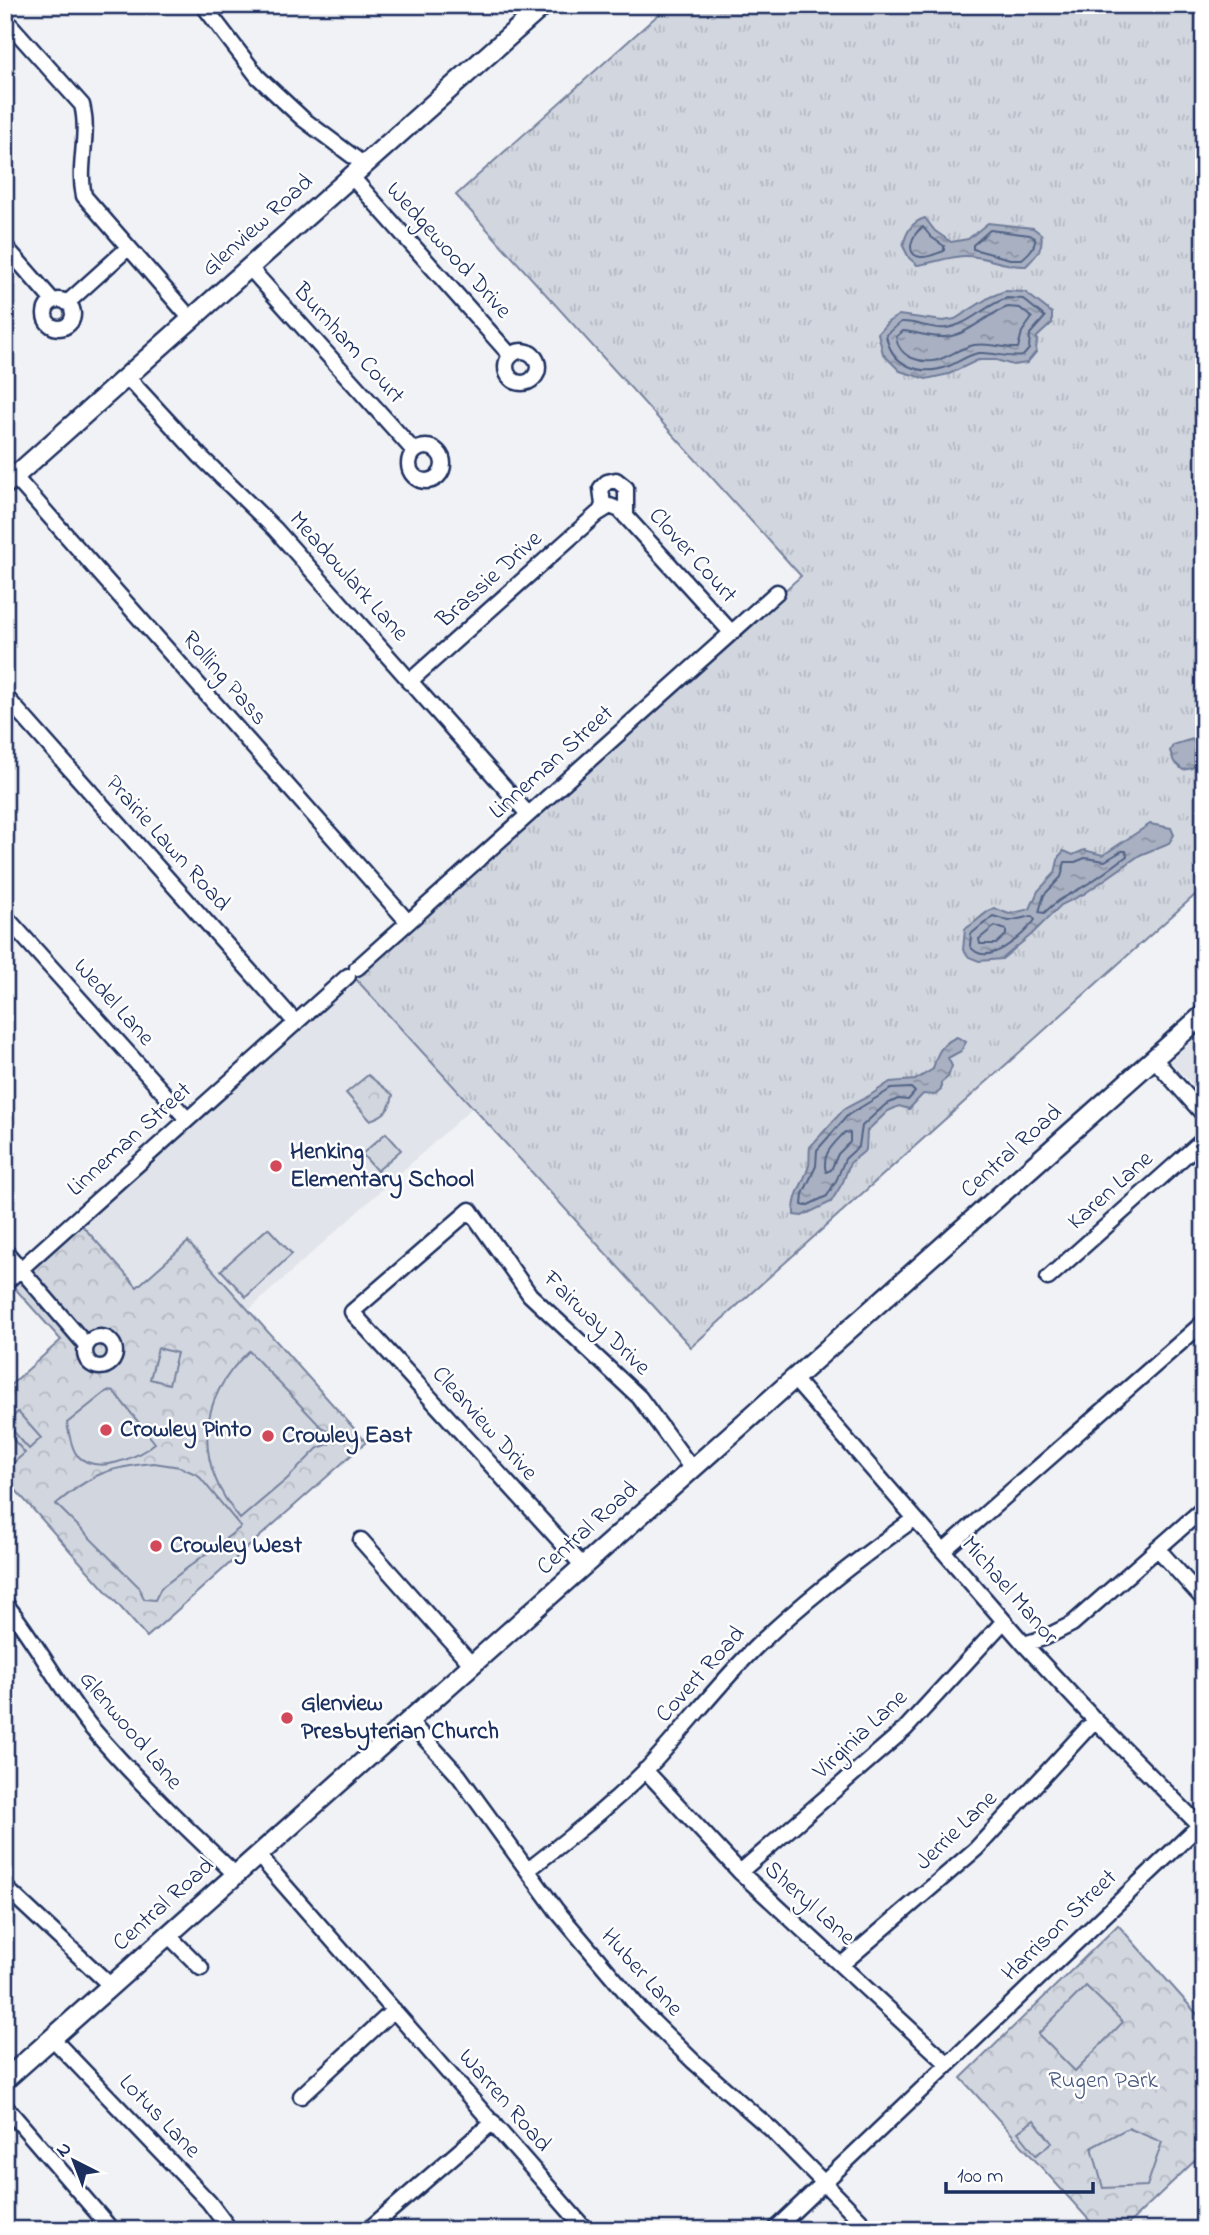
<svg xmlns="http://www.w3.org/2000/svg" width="1209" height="2235" viewBox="0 0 1209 2235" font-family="'Indie Flower',sans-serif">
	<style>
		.built { fill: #e1e4ea }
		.grass { fill: url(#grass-tufts); stroke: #76829e; stroke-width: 2 }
		.park { fill: url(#park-crowns); stroke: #76829e; stroke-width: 2 }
		.garden { fill: #d2d6df; stroke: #76829e; stroke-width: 2 }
		.water { fill: url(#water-ripples); stroke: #707c9a; stroke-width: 2 }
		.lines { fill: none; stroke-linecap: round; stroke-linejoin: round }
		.shore { stroke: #536386; stroke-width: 2 }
		.minor-casing { stroke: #1b2f5e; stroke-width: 19 }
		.major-casing { stroke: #1b2f5e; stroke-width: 23 }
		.minor { stroke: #fff; stroke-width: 14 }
		.major { stroke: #fff; stroke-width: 18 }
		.poi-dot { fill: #d1495b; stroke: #fff; stroke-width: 2.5 }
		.labels { text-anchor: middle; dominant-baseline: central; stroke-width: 5; stroke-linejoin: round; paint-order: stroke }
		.street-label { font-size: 24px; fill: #1b2f5e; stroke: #fff }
		.poi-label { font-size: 24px; font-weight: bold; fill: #1b2f5e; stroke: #fff; text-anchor: start }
		.park-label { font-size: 24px; fill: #49597e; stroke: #fff }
	</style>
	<defs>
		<pattern id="grass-tufts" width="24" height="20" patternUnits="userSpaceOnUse" patternTransform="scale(1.75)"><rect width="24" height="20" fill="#d2d6df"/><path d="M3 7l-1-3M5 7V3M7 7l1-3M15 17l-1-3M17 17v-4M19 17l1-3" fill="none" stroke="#b4b8c2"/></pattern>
		<pattern id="park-crowns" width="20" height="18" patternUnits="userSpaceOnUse" patternTransform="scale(1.75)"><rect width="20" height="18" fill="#d2d6df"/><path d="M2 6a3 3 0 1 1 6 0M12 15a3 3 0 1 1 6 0" fill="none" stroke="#b4b8c2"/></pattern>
		<pattern id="water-ripples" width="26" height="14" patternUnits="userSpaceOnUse" patternTransform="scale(1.75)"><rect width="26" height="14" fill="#a8b0c2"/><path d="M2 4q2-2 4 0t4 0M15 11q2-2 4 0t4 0" fill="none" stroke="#8890a1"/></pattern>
	</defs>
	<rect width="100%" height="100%" fill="#f1f2f5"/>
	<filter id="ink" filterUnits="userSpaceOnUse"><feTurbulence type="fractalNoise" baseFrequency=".0143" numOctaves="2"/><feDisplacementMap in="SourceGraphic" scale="14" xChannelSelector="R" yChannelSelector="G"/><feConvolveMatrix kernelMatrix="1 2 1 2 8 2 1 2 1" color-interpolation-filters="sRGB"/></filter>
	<g filter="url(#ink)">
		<path class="built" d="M354 977 472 1108 249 1310 188 1242 137 1287 80 1223Z
			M1204 1030V1097L1170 1061Z"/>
		<path class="grass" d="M669 5H1204V887L691 1347 354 977 801 576 456 195Z"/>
		<path class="park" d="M368 1075 393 1095C390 1110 385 1115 370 1120L346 1093Z
			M80 1223 137 1287 188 1242 366 1442 147 1637 5 1478V1390L61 1340 12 1285Z
			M1118 1925 1204 2022V2152L1122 2230H1098L961 2078Z"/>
		<path class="garden" d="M386 1133 401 1150 377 1171 362 1154Z
			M268 1228 292 1254 246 1297 221 1270Z
			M158 1348 177 1353 169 1384 150 1379Z
			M249 1351 320 1426 330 1432 329 1444 318 1448 287 1479 240 1519C194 1463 196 1401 249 1351Z
			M107 1391 114 1392 119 1398 155 1443C137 1458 96 1476 77 1455 71 1448 69 1433 67 1423Z
			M18 1412 41 1438 29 1449 6 1423Z
			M5 1430 25 1453 13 1463 5 1454Z
			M154 1463 180 1467 198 1475 241 1527 161 1588 155 1600 144 1599 139 1587 56 1504C92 1474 108 1467 154 1463Z
			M1086 1986 1123 2022 1075 2071 1038 2034Z
			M1034 2120 1052 2143 1036 2155 1018 2132Z
			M1128 2128 1162 2142 1147 2186 1103 2188 1092 2147Z"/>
		<path class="water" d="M925 218 935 231 951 242 968 239 988 223 1033 228 1041 234C1044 249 1036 256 1026 266 1002 267 988 256 966 256 949 256 934 263 917 265L909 258 903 246C906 233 911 222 925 218Z
			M1005 291 1025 292 1052 313V323L1037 337 1036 352 1027 363 1013 365 996 360H978L949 374 926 379 900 371 883 354 878 333 888 322 899 315 943 321 955 319 990 297Z
			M1204 730V757L1192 768 1183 770 1174 762 1170 751 1173 745 1199 737Z
			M1150 824 1171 828 1174 835 1169 843 1140 855 1084 894 1061 905 1031 935 1002 959 979 961 969 957 963 950 965 929C976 923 983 913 994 908L1009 914 1030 909 1038 891 1055 873 1059 856 1064 851 1073 855 1084 850 1103 855Z
			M957 1037 966 1042 961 1051 948 1058 952 1066 948 1077 941 1083V1090L935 1095 923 1094 909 1109 899 1106 888 1111 867 1131 866 1150 850 1163 843 1182 831 1202 802 1216 794 1215C793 1193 804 1184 809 1165 810 1159 809 1153 810 1147L844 1109 869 1096 890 1082 915 1080 933 1069C937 1053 941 1044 957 1037Z"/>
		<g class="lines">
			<path class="shore" d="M923 227 931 237 944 246V251C937 253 928 258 921 257 903 255 913 232 923 227Z
				M990 230 1030 235 1035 238C1036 247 1028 254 1022 259H1010L973 249V245Z
				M1007 298 1023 299 1045 317 1030 334 1029 349 1023 356C1008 359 995 352 979 353 969 354 959 362 949 366 921 377 891 366 886 335L901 322C916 321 931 330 946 328 969 325 985 305 1007 298Z
				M1008 307 1020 308 1032 318 1022 332 1018 348C1004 349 990 342 974 345 950 350 939 369 912 358 903 354 897 346 896 337L903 331C916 332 929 337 942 337 968 337 985 314 1008 307Z
				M1122 851H1126L1127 856C1112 867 1097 879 1081 888 1066 896 1056 901 1044 913L1039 912 1044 895 1061 877 1065 862H1075L1085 858 1105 861Z
				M993 916 1009 921 1032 916 1035 920C1024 935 986 970 970 946L971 934Z
				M995 926 1006 930V935L996 944H980L979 939Z
				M911 1088 915 1092 908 1100 898 1099 885 1105 862 1126 859 1146 845 1159 837 1179 827 1196 806 1206 802 1205 803 1194 816 1166 817 1150 848 1115 891 1089Z
				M845 1132 850 1133V1142L838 1154 831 1170 826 1172C821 1154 833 1145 845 1132Z"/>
			<defs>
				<path id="minor" d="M203 5 258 77 303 119 363 164
					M5 19 82 105C90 135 77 166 84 196L191 319
					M351 176 511 356
					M5 246 53 301
					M249 267 414 451
					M45 314a14 14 0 1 1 28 0a14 14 0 1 1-28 0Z
					M67 303 128 248
					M506 367a16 16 0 1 1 32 0a16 16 0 1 1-32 0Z
					M127 377 200 456 275 529 528 814
					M409 464a17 17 0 1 1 34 0a17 17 0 1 1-34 0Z
					M5 466 408 922
					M600 512 603 505 601 488 607 482 616 480 626 488V517
					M409 682 597 514 610 506 620 510 731 632
					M5 696 296 1023
					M5 916 187 1119
					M357 968 777 592
					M1154 1059 1204 1115
					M5 1251 86 1345
					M1048 1278 1204 1139
					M5 1283 348 976
					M85 1352a15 15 0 1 1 30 0a15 15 0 1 1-30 0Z
					M794 1379 1024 1644 1095 1720 1204 1830
					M361 1540 472 1665
					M1157 1548 1204 1600
					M943 1551 1204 1322
					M583 1566 352 1312 470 1210 530 1295 639 1397 692 1469
					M5 1603C36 1642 59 1687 90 1726 135 1779 185 1827 236 1875
					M1024 1644 1044 1638 1072 1624 1204 1508
					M409 1721 459 1776 557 1911 640 2009 693 2061 772 2130 870 2230
					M645 1770 740 1872 948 2064
					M258 1855 586 2230
					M528 1870C568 1839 609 1807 646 1770 685 1729 719 1682 760 1643 808 1597 861 1557 914 1519
					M740 1872 905 1729 1004 1621
					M5 1887 111 1986
					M168 1935 201 1968
					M841 1965 976 1849 1095 1720
					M52 2038 209 2202 230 2230
					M301 2096 394 2010
					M5 2106 112 2230
					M368 2230 493 2122
					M774 2230 1204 1821"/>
				<path id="major" d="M5 485 544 5
					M5 2080 1204 1014"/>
			</defs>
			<use href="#minor" class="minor-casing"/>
			<use href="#major" class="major-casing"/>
			<use href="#minor" class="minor"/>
			<use href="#major" class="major"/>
		</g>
	</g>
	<g class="poi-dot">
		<circle cx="276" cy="1166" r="7"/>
		<circle cx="106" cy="1430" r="7"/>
		<circle cx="268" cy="1436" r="7"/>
		<circle cx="156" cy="1546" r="7"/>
		<circle cx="287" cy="1718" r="7"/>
	</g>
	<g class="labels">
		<g class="street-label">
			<text transform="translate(258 226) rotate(-42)">Glenview Road</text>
			<text transform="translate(448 251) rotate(48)">Wedgewood Drive</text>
			<text transform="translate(348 344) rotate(48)">Burnham Court</text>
			<text transform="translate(692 556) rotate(48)">Clover Court</text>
			<text transform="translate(348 577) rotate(48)">Meadowlark Lane</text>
			<text transform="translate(490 580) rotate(-42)">Brassie Drive</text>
			<text transform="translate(224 679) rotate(49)">Rolling Pass</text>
			<text transform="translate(552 763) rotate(-42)">Linneman Street</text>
			<text transform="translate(167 844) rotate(48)">Prairie Lawn Road</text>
			<text transform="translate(113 1003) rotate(48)">Wedel Lane</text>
			<text transform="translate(130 1140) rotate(-42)">Linneman Street</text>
			<text transform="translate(1012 1152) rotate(-42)">Central Road</text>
			<text transform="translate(1111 1191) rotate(-42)">Karen Lane</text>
			<text transform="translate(596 1324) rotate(44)">Fairway Drive</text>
			<text transform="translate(484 1424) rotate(48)">Clearview Drive</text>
			<text transform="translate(588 1529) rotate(-42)">Central Road</text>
			<text transform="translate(1009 1591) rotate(49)">Michael Manor</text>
			<text transform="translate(701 1675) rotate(-48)">Covert Road</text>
			<text transform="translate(130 1731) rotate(50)">Glenwood Lane</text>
			<text transform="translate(861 1735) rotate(-43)">Virginia Lane</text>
			<text transform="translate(957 1831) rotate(-44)">Jerrie Lane</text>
			<text transform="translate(809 1904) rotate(42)">Sheryl Lane</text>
			<text transform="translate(164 1905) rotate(-42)">Central Road</text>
			<text transform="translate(1060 1926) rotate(-44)">Harrison Street</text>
			<text transform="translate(641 1973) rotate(48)">Huber Lane</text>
			<text transform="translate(504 2101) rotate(49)">Warren Road</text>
			<text transform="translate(159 2117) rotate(46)">Lotus Lane</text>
		</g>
		<g class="poi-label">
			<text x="290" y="1152">Henking<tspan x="290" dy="28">Elementary School</tspan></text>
			<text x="120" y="1430">Crowley Pinto</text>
			<text x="282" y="1436">Crowley East</text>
			<text x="170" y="1546">Crowley West</text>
			<text x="301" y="1704">Glenview<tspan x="301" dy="28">Presbyterian Church</tspan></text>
		</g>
		<g class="park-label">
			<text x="1103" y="2081">Rugen Park</text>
		</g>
	</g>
	<rect width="1209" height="2235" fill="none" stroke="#fff" stroke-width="28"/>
	<rect x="14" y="14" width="1181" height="2207" fill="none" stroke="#1b2f5e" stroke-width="2.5" filter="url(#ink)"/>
	<g transform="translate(74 2161) rotate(318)" stroke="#ffffff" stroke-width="5" paint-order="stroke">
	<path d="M0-5L12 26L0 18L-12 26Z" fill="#1b2f5e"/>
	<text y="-10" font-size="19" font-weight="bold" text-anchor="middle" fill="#1b2f5e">N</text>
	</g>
	<path d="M946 2182v10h147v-10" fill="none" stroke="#1b2f5e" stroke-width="3.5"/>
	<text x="957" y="2182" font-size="21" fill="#1b2f5e" stroke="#ffffff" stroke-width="5" paint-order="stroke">100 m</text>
</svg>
